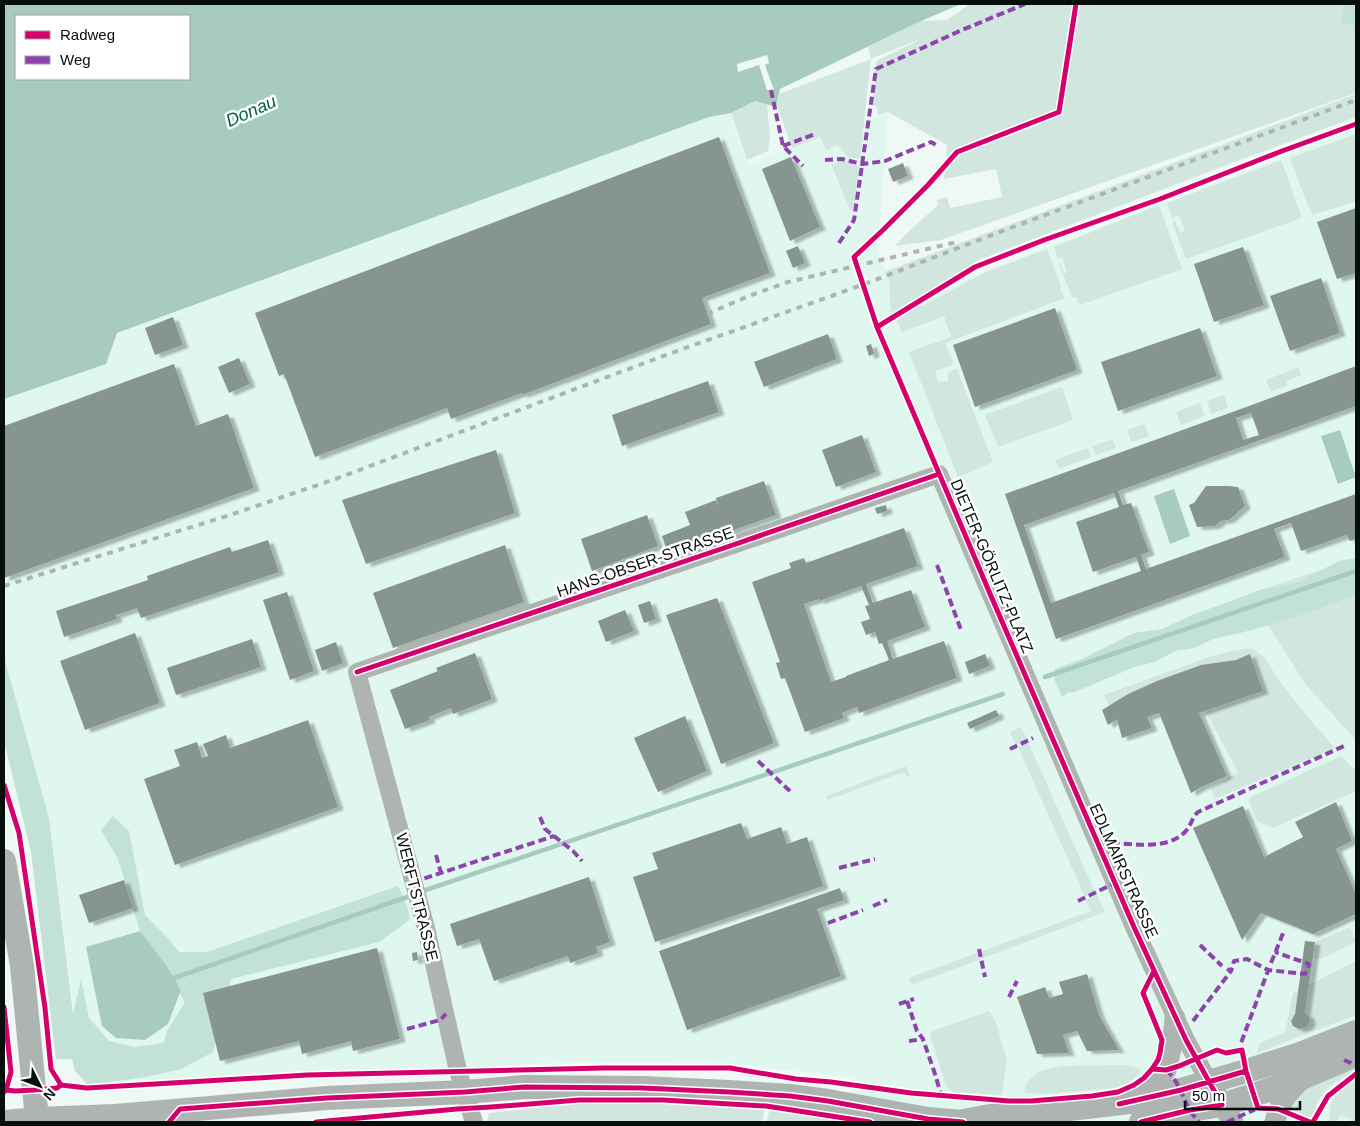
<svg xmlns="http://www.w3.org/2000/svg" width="1360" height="1126" viewBox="0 0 1360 1126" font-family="Helvetica,sans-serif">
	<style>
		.built { fill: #dff7ee }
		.green { fill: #d1e6de }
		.forest { fill: #c2e1d7 }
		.water { fill: #a7ccbf; fill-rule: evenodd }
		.pier { fill: #eef9f5 }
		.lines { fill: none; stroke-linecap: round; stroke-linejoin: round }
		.stream { stroke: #a7ccbf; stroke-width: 4.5 }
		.building { fill: #879590; fill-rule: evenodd; filter: url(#shadow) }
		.minor { stroke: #afb4b3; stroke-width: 18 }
		.tertiary { stroke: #afb4b3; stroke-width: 21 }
		.secondary { stroke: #adb4b2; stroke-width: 24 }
		.rail { stroke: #adb5b2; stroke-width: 4; stroke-dasharray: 6 6; stroke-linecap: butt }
		.quiet { stroke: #8e44ad; stroke-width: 4; stroke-dasharray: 8 4; stroke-linecap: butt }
		.cycleway-casing { stroke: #fff; stroke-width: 8 }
		.cycleway { stroke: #d6006c; stroke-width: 5 }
		.labels { text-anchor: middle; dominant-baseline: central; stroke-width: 5; stroke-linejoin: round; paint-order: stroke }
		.street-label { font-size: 16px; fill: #060f0c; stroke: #fff }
		.water-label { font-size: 18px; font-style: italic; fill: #03634f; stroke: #fff }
	</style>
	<defs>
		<filter id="shadow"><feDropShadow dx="5.5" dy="3" stdDeviation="1" flood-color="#0004"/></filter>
	</defs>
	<rect width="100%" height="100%" fill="#eef9f5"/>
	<path class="built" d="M888 112 878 250 889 280 892 315 985 271 1356 129V558L1249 594 1306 685 1356 740V1122H844L853 1078 729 1063 568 1062 84 1091 49 818 4 664V399L105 364 116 334 709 117 731 113 733 125 748 164Z"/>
	<path class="green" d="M970 4H1356V93L941 240 895 246 907 233 938 205 937 200 947 197 950 208 1002 197 996 169 944 179 947 145 888 112 877 115V107L873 105 876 61 927 36 871 59 860 158H849L838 145 826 150 820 137 792 148 777 106 779 94 871 59 868 47 921 21 947 20Z
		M1356 94V117L1232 163 981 259 891 315 889 280 886 271Z
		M755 101 767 104 770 136 768 151 747 160 731 113Z
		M1356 134V201L1313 215 1306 201 1290 158Z
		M1281 160 1302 218 1186 259 1172 222 1175 221 1180 233 1185 231 1179 215 1172 218 1167 203Z
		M845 161 859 166 854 209 850 210 831 164Z
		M1159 205 1182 269 1080 305 1076 297H1072L1059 264 1060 263 1064 273 1067 272 1062 257 1058 259 1054 247Z
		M1047 249 1061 286 1060 290 1065 298 945 343 954 364 935 371 938 382 948 381V372L957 369 993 462 958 477 909 352 951 337 944 316 902 332 895 317 918 305 922 306 984 273Z
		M1298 367 1301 375 1286 381 1288 385 1271 392 1266 380Z
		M1062 387 1073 420 998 447 985 415Z
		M1224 395 1228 408 1211 414 1207 401Z
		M1200 403 1205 416 1181 425 1176 412Z
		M1145 424 1149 436 1131 442 1127 430Z
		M1113 439 1116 448 1096 455 1092 446Z
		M1088 448 1091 457 1059 469 1055 460Z
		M1356 558V740L1306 685 1248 594Z
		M1252 648 1265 658 1278 679 1306 715 1335 748 1215 799 1211 789 1238 772 1205 711 1263 691 1250 654 1236 660 1203 665 1157 681 1128 694 1109 706 1104 695 1182 667 1203 659 1227 652Z
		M1021 727 1027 739 1016 745 1010 732Z
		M1028 742 1095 892 1085 897 1018 747Z
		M1341 756 1356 771V791L1273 828 1257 821 1250 804 1249 798Z
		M906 766 910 776 907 777 904 772 828 800 826 796Z
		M1097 895 1105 911 1097 915 912 985 909 978 1091 911 1086 900Z
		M1350 927 1356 942 1321 959 1314 958 1315 942Z
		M1356 961V1015L1257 1053 1260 1043 1285 1032 1293 993Z
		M989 1011 995 1020 1007 1060 1002 1095 953 1092 946 1086 930 1035 933 1031Z
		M1126 1065 1139 1068 1141 1072 1128 1083 1115 1088 1047 1094 1024 1093 1027 1082 1039 1071 1063 1066Z
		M1356 1067V1070L1327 1088 1318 1101 1311 1118 1287 1108 1309 1085Z
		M1356 1080V1122H1349L1350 1118 1340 1116 1337 1122H1329C1329 1098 1336 1091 1356 1080Z
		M582 1103 667 1104 764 1110 762 1122H487L489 1113Z
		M769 1111 843 1120 842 1122H767Z"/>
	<path class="forest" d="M1345 4H1356V24L1340 25Z
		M1356 558V595L1287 620 1244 632 1213 639 1195 648 1175 651 1155 662 1137 666 1072 693 1069 692 1062 697 1055 681V669L1082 659 1134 633 1162 629 1192 615 1264 589 1297 583 1339 561Z
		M4 657 49 818 73 1014 81 979 89 1018 109 1041 134 1047 164 1043 167 1031 185 1002 140 931 118 859 101 830 113 816 129 831 145 915 167 937 179 952H207L398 886 407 906 410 919 403 925 379 942 231 979 213 1052 181 1069 145 1077 88 1085 75 1071 72 1059H56L31 852 4 741Z"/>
	<path class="water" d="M4 4H961L921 21 780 89 776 107 755 101 731 113 709 117 117 333 106 364 4 399ZM16 16H189V79H16Z
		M1340 430 1356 477 1338 484 1321 436Z
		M1174 489 1190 536 1170 544 1154 496Z
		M140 931 166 965 181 990 168 1024 145 1040 116 1038 102 1026 86 947Z"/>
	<path class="pier" d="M767 55 769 63 765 65 774 90H767L759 65 738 72 737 64Z"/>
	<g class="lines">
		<path class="stream" d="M1045 677 1356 571
			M420 892 1003 694
			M174 978 413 895"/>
	</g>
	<path class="building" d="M719 137 770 273 702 298 711 324 522 395V393L451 419 447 408 315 457 284 374 279 376 255 313Z
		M791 157 820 227 790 241 762 169Z
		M903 163 908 176 893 182 888 169Z
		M1356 208V273L1337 279 1317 222Z
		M798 246 805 263 793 268 786 251Z
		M1243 247 1264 305 1214 322 1194 264Z
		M1321 278 1340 333 1290 351 1270 296Z
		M1055 308 1077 370 975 407 953 345Z
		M173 317 183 345 155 355 145 328Z
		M1200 328 1217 376 1118 411 1101 362Z
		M828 334 837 359 764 387 754 362Z
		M871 344 874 354 869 356 866 346Z
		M239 358 250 384 229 393 218 367Z
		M174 364 196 426 228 414 254 488 4 578V426Z
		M1356 366V406L1118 491 1123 505 1131 503 1149 552 1141 555 1146 569 1356 494V539L1350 541 1347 535 1301 551 1291 523 1274 529 1285 557 1056 639 1005 494 1249 406ZM1251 413 1259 435 1243 440 1236 418ZM1114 493 1119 507 1076 522 1093 572 1136 557 1141 571 1051 603 1024 525Z
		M708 381 719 412 622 446 612 415Z
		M862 435 876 472 836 487 822 450Z
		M496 450 515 513 366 564 342 500Z
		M764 481 776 515 728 532 726 528 667 551 662 536 690 525 685 512 716 500 719 508 716 498Z
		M1206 486H1228L1238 487 1245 506 1229 520 1221 521 1215 526 1197 527 1189 505 1194 503Z
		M886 505 887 511 877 514 875 508Z
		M647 515 658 546 592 571 581 539Z
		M904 528 918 566 866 584 873 603 911 590 925 627 887 641 893 659 944 641 957 678 859 713 857 707 842 713 844 718 805 732 785 678 781 679 776 663 780 662 752 582 791 568 789 563 804 558 806 563ZM861 586 869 605 865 606 870 619 861 622 866 635 875 632 879 644 882 643 889 660 846 676V677L831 682 804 604 819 599V601Z
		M268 540 279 572 141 618 137 608 116 615 117 619 64 637 56 611 148 580 147 576 230 547 232 552Z
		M505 545 524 602 393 648 373 593Z
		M287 592 314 671 290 680 263 600Z
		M717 598 774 743 721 764 666 615Z
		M650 601 656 619 644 623 638 605Z
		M625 610 634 631 606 642 598 621Z
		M135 633 160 703 85 730 60 661Z
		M252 639 261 667 176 695 167 668Z
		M336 642 343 663 322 671 315 650Z
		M475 653 492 699 453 714 451 708 429 717 430 720 405 729 390 690 438 671 436 668Z
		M985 654 990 666 969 674 965 662Z
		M1250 654 1263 691 1199 713 1227 776 1201 787 1191 793 1159 713 1147 717 1152 728 1122 738 1117 719 1108 725 1102 710 1128 694 1157 681 1201 665 1236 660Z
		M996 710 999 716 970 729 967 723Z
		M685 716 707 771 658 792 634 738Z
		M308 720 338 807 175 865 144 779 180 766 174 750 197 742 202 758 208 756 203 744 226 735 230 748Z
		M1336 802 1352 841 1336 849 1356 894V914L1313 934 1261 913 1242 940 1193 828 1243 806 1264 857 1303 837 1295 822Z
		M741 823 747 839 781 827 787 844 807 837 823 886 655 942 633 877 658 869 652 853Z
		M589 877 610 942 596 947 598 953 570 963 568 956 494 981 479 939 457 946 450 924Z
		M124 880 133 908 89 923 79 895Z
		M840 888 844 900 817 909 841 976 687 1030 659 951Z
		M1305 941 1315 942 1305 1013 1309 1016 1310 1022 1307 1027 1299 1029 1293 1026 1291 1021 1295 1014Z
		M377 948 400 1039 353 1051 351 1041 302 1054 299 1041 220 1061 203 993Z
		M417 952 418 960 413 961 412 953Z
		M1087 974 1099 1015 1119 1050 1087 1051 1077 1031 1063 1035 1069 1053 1037 1054 1017 997 1045 987 1049 998 1063 994 1059 982Z"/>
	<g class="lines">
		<path class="minor" d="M474 1122 458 1071 426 928 357 672 727 547 939 474 1134 927 1186 1040 1209 1082"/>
		<path class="tertiary" d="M1209 1082 1233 1122
			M1143 1098 1166 1070 1173 1040 1175 1018
			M1275 1122C1280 1099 1288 1093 1304 1077"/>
		<path class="secondary" d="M4 861 22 966 37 1119
			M5 1122 37 1119 115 1116 327 1098 465 1092 524 1087 642 1088 729 1092 790 1096 828 1101 928 1119 963 1122
			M958 1122 1001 1114 1035 1113 1130 1102 1181 1090 1253 1069 1300 1054 1356 1032
			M1141 1122 1190 1110 1222 1105 1254 1095 1304 1077 1344 1060 1356 1054"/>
		<path class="rail" d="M707 314 749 296 788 282 957 242
			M4 586 233 514 338 478 666 355 862 285 1005 230 1356 100"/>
		<path class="quiet" d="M771 90 783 146 803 166
			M783 146 815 134
			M825 160 842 159 862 164 885 161 931 142 936 145
			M839 243 854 220 876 69 962 30 1025 4
			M937 565 961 630
			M1010 749 1033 738
			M758 761 792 793
			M540 817 545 829 573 851 582 861
			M1112 843C1136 844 1167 850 1185 832 1191 826 1192 817 1198 812L1344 746
			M436 855 441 873
			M839 868 875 859
			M413 882 554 836
			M1078 901 1115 883
			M873 906 887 900
			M828 923 863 910
			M1200 945 1222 966
			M979 949 985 977
			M1271 963 1284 931
			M1227 969 1231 971 1234 961 1247 959 1268 970 1305 974 1309 964 1275 952
			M1009 997 1017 981
			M907 1001 917 1031 923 1039 936 1077 941 1095
			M899 1004 914 999
			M1193 1021 1231 971
			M407 1029 440 1020 446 1014
			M909 1041 923 1039
			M1243 1054 1241 1043 1269 968
			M1344 1060 1356 1065
			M1166 1070C1178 1080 1182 1095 1189 1109 1192 1114 1196 1118 1199 1122
			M1227 1122 1258 1108"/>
		<defs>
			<path id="cycleway" d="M1076 4 1059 112 957 152 928 185 883 230 854 257 877 327 991 596 1134 927 1186 1040 1222 1105 1190 1110 1141 1122
				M877 327 975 267 1044 240 1160 199 1282 151 1356 124
				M357 672 727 547 939 474
				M4 785 19 833 45 1008 51 1069 61 1085
				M4 1007 11 1072 6 1090 4 1092
				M1152 1069 1166 1070 1179 1066 1217 1050 1226 1053 1242 1050 1246 1071 1258 1108 1278 1109 1310 1122
				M6 1090 15 1091 34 1090 57 1088 61 1085 87 1088 307 1075 604 1068H730L796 1079 831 1082 911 1093 1009 1101H1031L1092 1096 1118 1092 1134 1085 1144 1078 1152 1069 1158 1060 1160 1053 1162 1040 1143 993 1154 971
				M1119 1104 1181 1090 1246 1071
				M169 1122 180 1109 327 1098 465 1092 524 1087 642 1088 729 1092 790 1096 828 1101 928 1119 963 1122
				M316 1122 457 1109 491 1107 579 1100H663L766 1106 870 1122
				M1313 1122 1328 1096 1356 1074"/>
		</defs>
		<use href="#cycleway" class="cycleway-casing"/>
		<use href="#cycleway" class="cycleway"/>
	</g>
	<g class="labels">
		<g class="street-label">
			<text transform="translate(645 562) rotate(-19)">HANS-OBSER-STRASSE</text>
			<text transform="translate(992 566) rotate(67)">DIETER-GÖRLITZ-PLATZ</text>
			<text transform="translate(1124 871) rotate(66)">EDLMAIRSTRASSE</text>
			<text transform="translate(417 897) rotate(76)">WERFTSTRASSE</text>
		</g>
		<g class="water-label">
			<text transform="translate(251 111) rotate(-24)">Donau</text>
		</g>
	</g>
	<rect width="1360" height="1126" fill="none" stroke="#060f0c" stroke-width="10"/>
	<rect x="15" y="15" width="175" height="65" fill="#ffffff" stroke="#9b9f9e"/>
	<rect x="25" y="31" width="25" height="8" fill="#d6006c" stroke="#9b9f9e"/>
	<text x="60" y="40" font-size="15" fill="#060f0c">Radweg</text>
	<rect x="25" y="56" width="25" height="8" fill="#8e44ad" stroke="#9b9f9e"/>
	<text x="60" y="65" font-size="15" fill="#060f0c">Weg</text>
	<g transform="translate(40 1086) rotate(132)" stroke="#ffffff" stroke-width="4" paint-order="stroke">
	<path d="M0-4L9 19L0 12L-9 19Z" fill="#060f0c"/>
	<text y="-8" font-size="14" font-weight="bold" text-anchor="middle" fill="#060f0c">N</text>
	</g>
	<path d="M1185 1101v8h115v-8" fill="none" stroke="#060f0c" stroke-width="2.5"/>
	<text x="1192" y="1101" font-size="15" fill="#060f0c" stroke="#ffffff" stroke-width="4" paint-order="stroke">50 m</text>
</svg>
